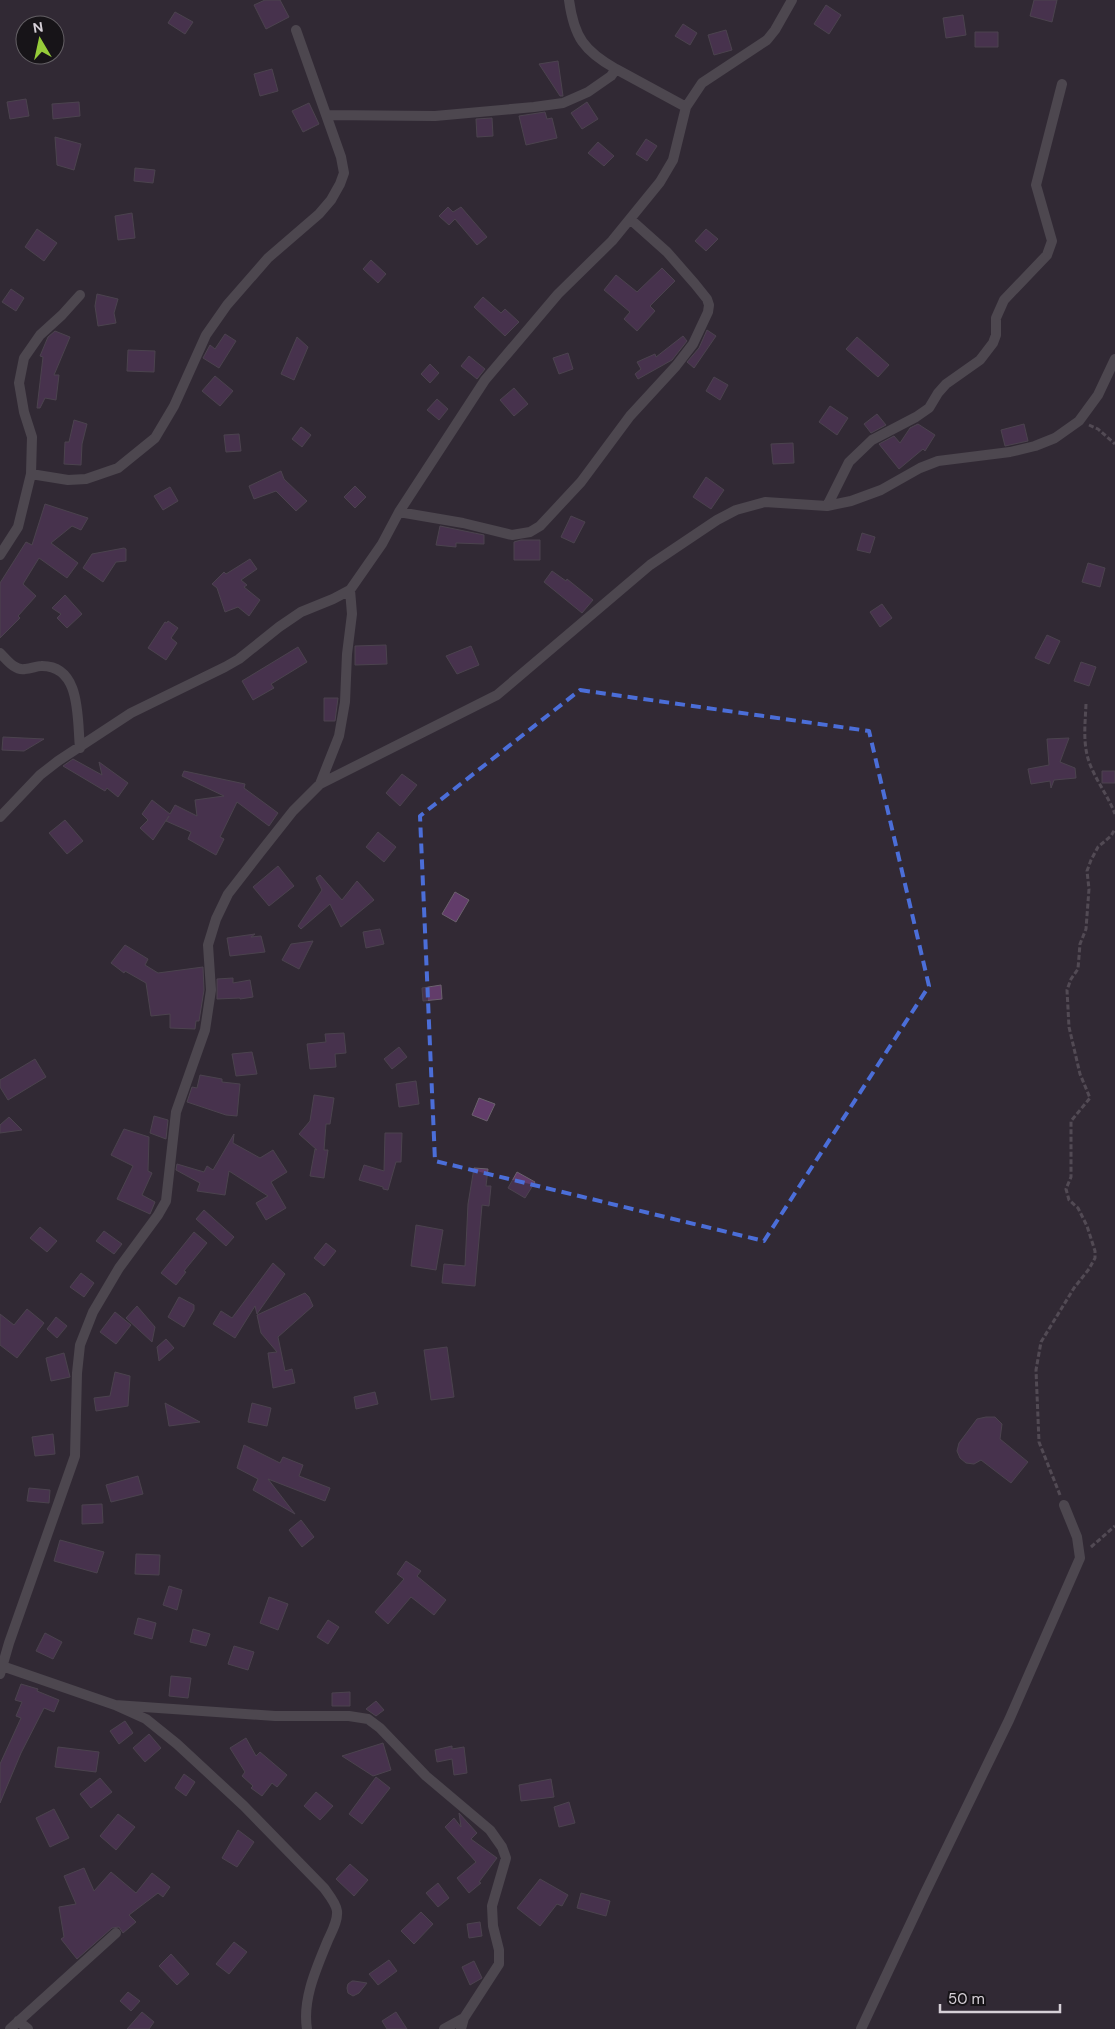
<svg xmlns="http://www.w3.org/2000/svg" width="1115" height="2029" viewBox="0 0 1115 2029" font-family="'DM Sans',sans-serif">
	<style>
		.building { fill: #623c6a; stroke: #6b616d }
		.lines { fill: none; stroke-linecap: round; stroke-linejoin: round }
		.path { stroke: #7a727b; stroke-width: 3; stroke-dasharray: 5 2.5; stroke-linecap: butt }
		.minor { stroke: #6f6b70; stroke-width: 10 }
		.marked { fill: none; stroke: #4b6ed8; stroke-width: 4; stroke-dasharray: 10 6; stroke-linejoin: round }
	</style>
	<rect width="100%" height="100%" fill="#322934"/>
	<path class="building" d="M265 0H280L289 17 266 29 254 5Z
		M1034 0H1057L1052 22 1030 16Z
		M826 5 841 15 829 34 814 24Z
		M175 12 193 22 185 34 168 23Z
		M963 15 966 35 946 38 943 18Z
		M683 24 697 33 690 45 675 36Z
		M726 30 732 50 714 55 708 35Z
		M975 32H998V47H975Z
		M558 61 563 96H560L539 64Z
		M272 69 278 91 260 96 254 74Z
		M26 99 29 116 10 119 7 102Z
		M79 102 80 116 53 119 52 104Z
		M587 102 598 119 582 129 571 113Z
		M309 103 319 124 303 132 292 111Z
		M545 112 547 119 552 118 557 138 526 145 519 116Z
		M492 118 493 136 477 137 476 119Z
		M55 137 81 144 74 170 57 165Z
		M646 139 657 146 647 161 636 154Z
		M598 142 614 156 604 166 588 153Z
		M135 168 155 170 153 183 134 181Z
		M448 207 453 212 461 207 487 237 477 245 455 219 449 225 439 216Z
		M132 213 135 238 118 240 115 216Z
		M37 229 57 243 44 261 25 247Z
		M706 229 718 239 706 251 695 241Z
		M371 260 386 274 378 283 363 269Z
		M662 268 675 281 650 306 655 311 637 331 624 319 630 312 604 290 616 275 637 292Z
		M11 289 24 298 16 311 2 302Z
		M97 294 118 299 114 313 116 323 98 326 95 306Z
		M483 297 501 313 505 309 519 322 505 336 474 307Z
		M707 330 716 336 694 368 687 362 699 348Z
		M55 331 70 337 54 375H59L56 400 45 398 40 408H37L43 357 40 356 48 337Z
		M225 334 236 341 219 368 203 358 210 345 215 349Z
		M683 336 687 341 672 360 638 379 635 374 641 369 637 362 655 354 656 357Z
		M297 337 308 347 294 380 281 374Z
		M857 337 889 365 878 377 846 349Z
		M128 350 155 351 154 372 127 371Z
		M568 353 573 369 559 374 553 358Z
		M469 356 485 369 477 379 461 366Z
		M430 364 439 373 430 383 421 374Z
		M215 376 233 391 220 406 202 391Z
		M714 377 728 385 720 400 706 391Z
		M514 388 528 404 514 416 500 400Z
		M437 399 448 409 439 420 427 410Z
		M830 406 848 418 837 435 819 422Z
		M877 414 886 425 871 433 864 424Z
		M74 420 87 424 82 444 81 465 64 464 65 442H69Z
		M918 424 935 435 925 451 923 449 899 469 879 444 894 436 900 443 910 428Z
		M1024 424 1028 441 1005 446 1001 430Z
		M301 427 311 435 302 447 292 439Z
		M239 434 241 451 226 452 224 435Z
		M793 443 794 463 773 464 771 444Z
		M281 471 284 479 307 501 296 511 276 491 254 499 249 486Z
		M706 477 724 490 711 509 693 497Z
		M355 486 366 497 355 508 344 497Z
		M170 487 178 501 163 510 154 496Z
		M45 504 88 518 81 530 72 526 51 543 78 563 67 578 39 558 23 584 36 596 18 616 20 618 0 638V583L26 542 32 545Z
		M571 516 585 522 574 543 561 537Z
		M440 526 484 535V544L456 543V547L436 545Z
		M862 533 875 537 870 553 857 550Z
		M521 540H540V560H514V542Z
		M124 548 126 549V561L116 562 103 582 83 568 92 554Z
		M250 559 257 569 241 580 247 585 244 587 260 600 249 616 238 607 225 612 217 588 212 584 224 572 226 574Z
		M1088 563 1105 568 1100 587 1082 582Z
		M552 571 566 581 567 579 593 600 582 613 544 582Z
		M65 595 82 614 67 628 57 618 61 614 52 608Z
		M882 604 892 618 880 627 870 612Z
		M168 621 178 628 171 638 177 643 166 660 148 648 165 622 167 623Z
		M1047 635 1060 641 1049 664 1035 658Z
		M386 645 387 664 355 665V646Z
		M471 646 479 665 457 674 446 656Z
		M298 647 307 662 271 684 274 688 253 700 242 681Z
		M1081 662 1096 667 1089 686 1074 681Z
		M324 698H338L335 721H324Z
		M3 737 44 739 24 751 2 750Z
		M1069 738 1060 762 1075 768 1076 778 1054 780 1051 788 1050 781 1031 784 1028 769 1049 765 1047 739Z
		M73 759 102 775 99 762 128 783 118 797 107 788 105 791 63 766Z
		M184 771 245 784 244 788 278 813 269 826 237 802 220 837 224 839 216 855 188 839 191 832 166 821 169 816 153 840 140 828 148 820 142 814 152 800 170 814 175 805 197 816 195 800 224 796 182 776Z
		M1102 771H1115V783H1102Z
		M402 774 417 785 400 806 386 793Z
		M65 820 83 841 67 854 49 833Z
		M378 832 396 847 384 862 366 847Z
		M278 866 294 886 269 906 253 887Z
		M320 875 342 900 357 881 374 900 341 927 330 904 301 929 298 926 322 890 316 878Z
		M455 892 469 900 456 922 442 914Z
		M380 929 384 944 366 948 363 932Z
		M255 934 251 937 261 936 265 952 230 956 227 938Z
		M313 941 299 969 282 960 291 944Z
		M125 945 148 959 145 965 158 973 203 967 204 990 199 1021H196L195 1029 170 1028V1014L151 1016 146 983 125 971 124 973 111 963Z
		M233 978V983L250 980 253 997 240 999V998L217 999V979Z
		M441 985 442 999 423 1001 422 988Z
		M344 1033 346 1053 335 1054 336 1067 310 1069 307 1044 326 1042 325 1034Z
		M399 1047 407 1057 392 1069 384 1059Z
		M252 1052 257 1074 236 1076 232 1054Z
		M35 1059 46 1077 8 1100 0 1087V1080Z
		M200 1075 222 1079V1082L240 1084 237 1116 226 1115 187 1102 192 1087 197 1088Z
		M416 1081 419 1104 399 1107 396 1084Z
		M314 1095 334 1098 330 1124H326L324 1150H328L324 1178 310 1176 315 1149 317 1150 299 1134 310 1121Z
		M479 1098 495 1104 487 1121 472 1115Z
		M154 1116 168 1120 166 1139 150 1133Z
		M9 1117 22 1130 0 1133V1125Z
		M124 1129 149 1137 148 1171 152 1173 142 1195 155 1202 150 1214 117 1199 133 1166 111 1155Z
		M385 1133H402L401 1162H396L388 1190 383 1189V1187L359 1180 364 1165 384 1171Z
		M234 1134 233 1143 260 1158 273 1150 287 1172 271 1182 286 1208 266 1220 256 1203 268 1196 229 1171 225 1195 197 1191 200 1183 176 1170 177 1164 204 1172 207 1166 213 1170Z
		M474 1168 488 1169 486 1186H491L489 1206 482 1205 475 1286 442 1283 444 1264 465 1266 468 1204Z
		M517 1172 535 1182 525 1198 508 1188Z
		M204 1210 234 1237 226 1246 196 1219Z
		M416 1225 443 1230 436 1270 411 1266Z
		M40 1227 57 1241 47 1252 30 1238Z
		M104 1231 122 1244 114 1254 96 1241Z
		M194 1232 207 1243 184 1271 186 1272 176 1285 161 1273Z
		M326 1243 336 1251 324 1266 314 1258Z
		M273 1263 285 1274 257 1314 255 1306 235 1338 213 1324 221 1311 232 1318Z
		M81 1273 94 1283 84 1297 70 1287Z
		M305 1293 309 1297 313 1306 278 1337 285 1371 292 1369 295 1383 273 1388 268 1353 277 1352 261 1333 257 1315Z
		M179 1297 194 1305V1310L184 1327 168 1317Z
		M137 1306 155 1327 152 1342 126 1318Z
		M27 1309 44 1323 17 1358 0 1345V1314L14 1325Z
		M115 1312 131 1325 116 1344 100 1332Z
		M56 1317 67 1326 57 1338 47 1329Z
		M166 1339 174 1348 159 1361 157 1347Z
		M447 1347 454 1397 431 1400 424 1350Z
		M64 1353 70 1377 51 1381 46 1358Z
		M115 1372 130 1376 128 1406 96 1411 94 1398 110 1396Z
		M375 1392 378 1404 356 1409 354 1397Z
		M165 1403 200 1422 169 1426Z
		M252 1403 271 1408 267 1426 248 1422Z
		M986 1417H995L1002 1424 1000 1439 1028 1462 1011 1483 981 1460 974 1464 966 1463 960 1458 957 1451 959 1443 977 1419Z
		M53 1434 55 1454 35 1456 32 1437Z
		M244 1445 280 1463 283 1457 303 1465 299 1476 330 1488 325 1501 268 1479 295 1514 253 1490 258 1479 237 1468Z
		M138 1476 143 1494 111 1502 106 1485Z
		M29 1488 50 1490 49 1503 27 1501Z
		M102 1504 103 1523 82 1524V1505Z
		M301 1520 314 1537 302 1547 289 1530Z
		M60 1540 104 1552 97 1573 54 1561Z
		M136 1554 160 1555 159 1575 135 1574Z
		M406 1561 421 1571 417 1576 446 1600 434 1615 411 1597 388 1624 375 1612 404 1579 397 1574Z
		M169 1586 182 1590 177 1610 163 1605Z
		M269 1597 288 1604 278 1630 260 1623Z
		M138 1618 156 1623 152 1639 134 1634Z
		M328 1620 339 1627 328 1644 317 1637Z
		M193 1629 210 1634 206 1646 190 1642Z
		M45 1633 62 1642 53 1659 36 1651Z
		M234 1646 254 1652 248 1670 228 1664Z
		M171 1676 191 1678 188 1698 169 1696Z
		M21 1684 38 1689 37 1691 59 1700 54 1712 44 1708 21 1753 0 1803V1764L21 1718 16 1716 22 1702 15 1700Z
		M350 1692V1706H332V1693Z
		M376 1701 384 1710 376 1716 366 1709Z
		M125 1721 133 1733 119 1744 110 1731Z
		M149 1734 161 1748 145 1762 133 1748Z
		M246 1738 256 1756 260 1752 287 1775 277 1787 272 1783 262 1796 251 1788 253 1786 242 1776 245 1772 230 1748Z
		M383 1743 391 1770 373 1776 342 1756Z
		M452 1746V1749L464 1747 467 1773 454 1775 452 1759 437 1762 435 1750Z
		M58 1747 99 1752 96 1772 55 1767Z
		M184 1774 195 1782 186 1796 175 1788Z
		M376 1777 390 1788 362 1824 349 1814Z
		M100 1778 112 1792 91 1808 80 1794Z
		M551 1779 554 1797 521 1801 519 1785Z
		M316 1792 333 1806 320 1820 304 1806Z
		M569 1802 575 1823 559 1827 554 1807Z
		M54 1809 69 1838 50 1847 36 1818Z
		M459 1813 477 1833 471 1839 497 1858 479 1882 481 1883 469 1893 457 1878 476 1862 445 1827 454 1818 461 1827Z
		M118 1814 135 1827 116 1850 100 1836Z
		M238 1830 254 1842 237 1867 222 1858Z
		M350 1864 368 1880 354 1896 336 1879Z
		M84 1868 94 1891 111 1872 136 1893 152 1873 170 1887 163 1897 158 1893 129 1915 136 1922 123 1933 119 1927 112 1928 77 1959 61 1939 64 1937 59 1907 76 1904 64 1876Z
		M540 1879 568 1895 562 1906 557 1904 540 1926 517 1908Z
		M438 1883 449 1898 438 1907 426 1893Z
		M581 1893 610 1901 606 1916 577 1908Z
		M421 1912 433 1924 414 1944 401 1931Z
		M480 1922 482 1936 469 1938 467 1924Z
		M234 1942 247 1952 229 1974 216 1964Z
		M171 1954 189 1974 177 1985 159 1966Z
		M389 1960 397 1971 378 1985 369 1974Z
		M474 1961 482 1978 470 1985 462 1967Z
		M352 1981H354L367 1983 359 1993 353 1996 348 1993 347 1988 348 1984Z
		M128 1992 140 2001 131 2011 120 2001Z
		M142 2012 154 2022 149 2029H127Z
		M396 2012 407 2029H387L382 2021Z"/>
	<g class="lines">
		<path class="path" d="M1089 425 1098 429 1115 444
			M1086 704C1085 727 1082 748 1092 769 1099 785 1109 798 1115 814
			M1060 1495 1039 1442 1036 1370 1041 1342 1074 1288 1089 1269 1095 1258V1251L1087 1226 1078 1208 1069 1200 1066 1189 1071 1177V1121L1090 1098 1080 1074 1069 1027 1067 990 1071 979 1078 969 1080 944 1086 929 1089 889 1087 871 1091 860 1098 847 1111 836 1115 829
			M1091 1547 1115 1526"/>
		<path class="minor" d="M569 0C574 37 584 51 616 69
			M326 115 435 116 534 107 563 103 588 92 611 76 616 69 686 107
			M31 474 68 480 86 479 118 468 155 438 174 406 206 335 227 305 268 258 319 214 331 200 340 184 344 173 341 157 296 30
			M827 506 849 462 872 440 916 417 929 408 938 393 946 384 980 360 993 343 996 335V318L1004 300 1047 255 1052 241 1036 185 1062 84
			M399 512 463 523 512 535 530 532 540 526 581 482 630 416 676 366 693 344 708 312 709 305 707 299 695 284 667 252 630 219
			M0 555 18 527 31 474 32 437 24 412 19 383 24 358 40 335 62 315 80 295
			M0 653C7 660 15 671 25 669 31 669 36 666 41 666 82 665 77 720 80 748
			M320 784 497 695 650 565 717 520 736 510 765 502 827 506 851 501 881 490 920 468 938 461 1010 452 1035 446 1055 438 1079 421 1098 395 1115 359
			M0 817 40 775 58 761 131 713 225 667 239 659 279 627 301 612 333 599 350 590 382 544 399 512 485 380 558 294 612 241 660 182 673 160 686 107 702 83 767 40 775 30 792 0
			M2 1666 115 1705 146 1719 177 1744 244 1806 324 1888C329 1895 336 1903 337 1911 338 1921 332 1931 328 1940 317 1967 302 1999 307 2029
			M0 1674 9 1643 75 1456 77 1373 80 1345 93 1312 119 1268 158 1215 166 1201 176 1112 205 1030 211 990 208 945 216 919 228 894 259 854 293 811 320 784 339 736 345 702 347 654 352 614 350 590
			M115 1705 275 1716H349L368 1719 380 1728 426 1776 490 1830 502 1847 506 1858 492 1906 493 1926 499 1950V1964L464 2018 461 2029
			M18 2021 28 2029
			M10 2029 116 1933
			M444 2029 464 2018
			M861 2029 924 1895 1009 1720 1080 1558 1077 1537 1064 1505"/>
	</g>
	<path d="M0 0H1115V2029H0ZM580 690 869 731 929 986 764 1241 435 1161 420 816Z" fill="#322934" fill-opacity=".55" fill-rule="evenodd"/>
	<path class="marked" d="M580 690 869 731 929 986 764 1241 435 1161 420 816Z"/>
	<g transform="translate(40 40) rotate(351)"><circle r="24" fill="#171418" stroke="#635f64"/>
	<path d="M0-4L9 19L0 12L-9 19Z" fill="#96cc39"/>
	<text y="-8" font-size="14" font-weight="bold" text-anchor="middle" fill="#d6d0d7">N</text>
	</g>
	<path d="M940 2004v8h120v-8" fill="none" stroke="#d6d0d7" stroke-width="2.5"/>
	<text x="948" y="2004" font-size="15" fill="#d6d0d7" stroke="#171418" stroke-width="4" paint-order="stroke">50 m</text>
</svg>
